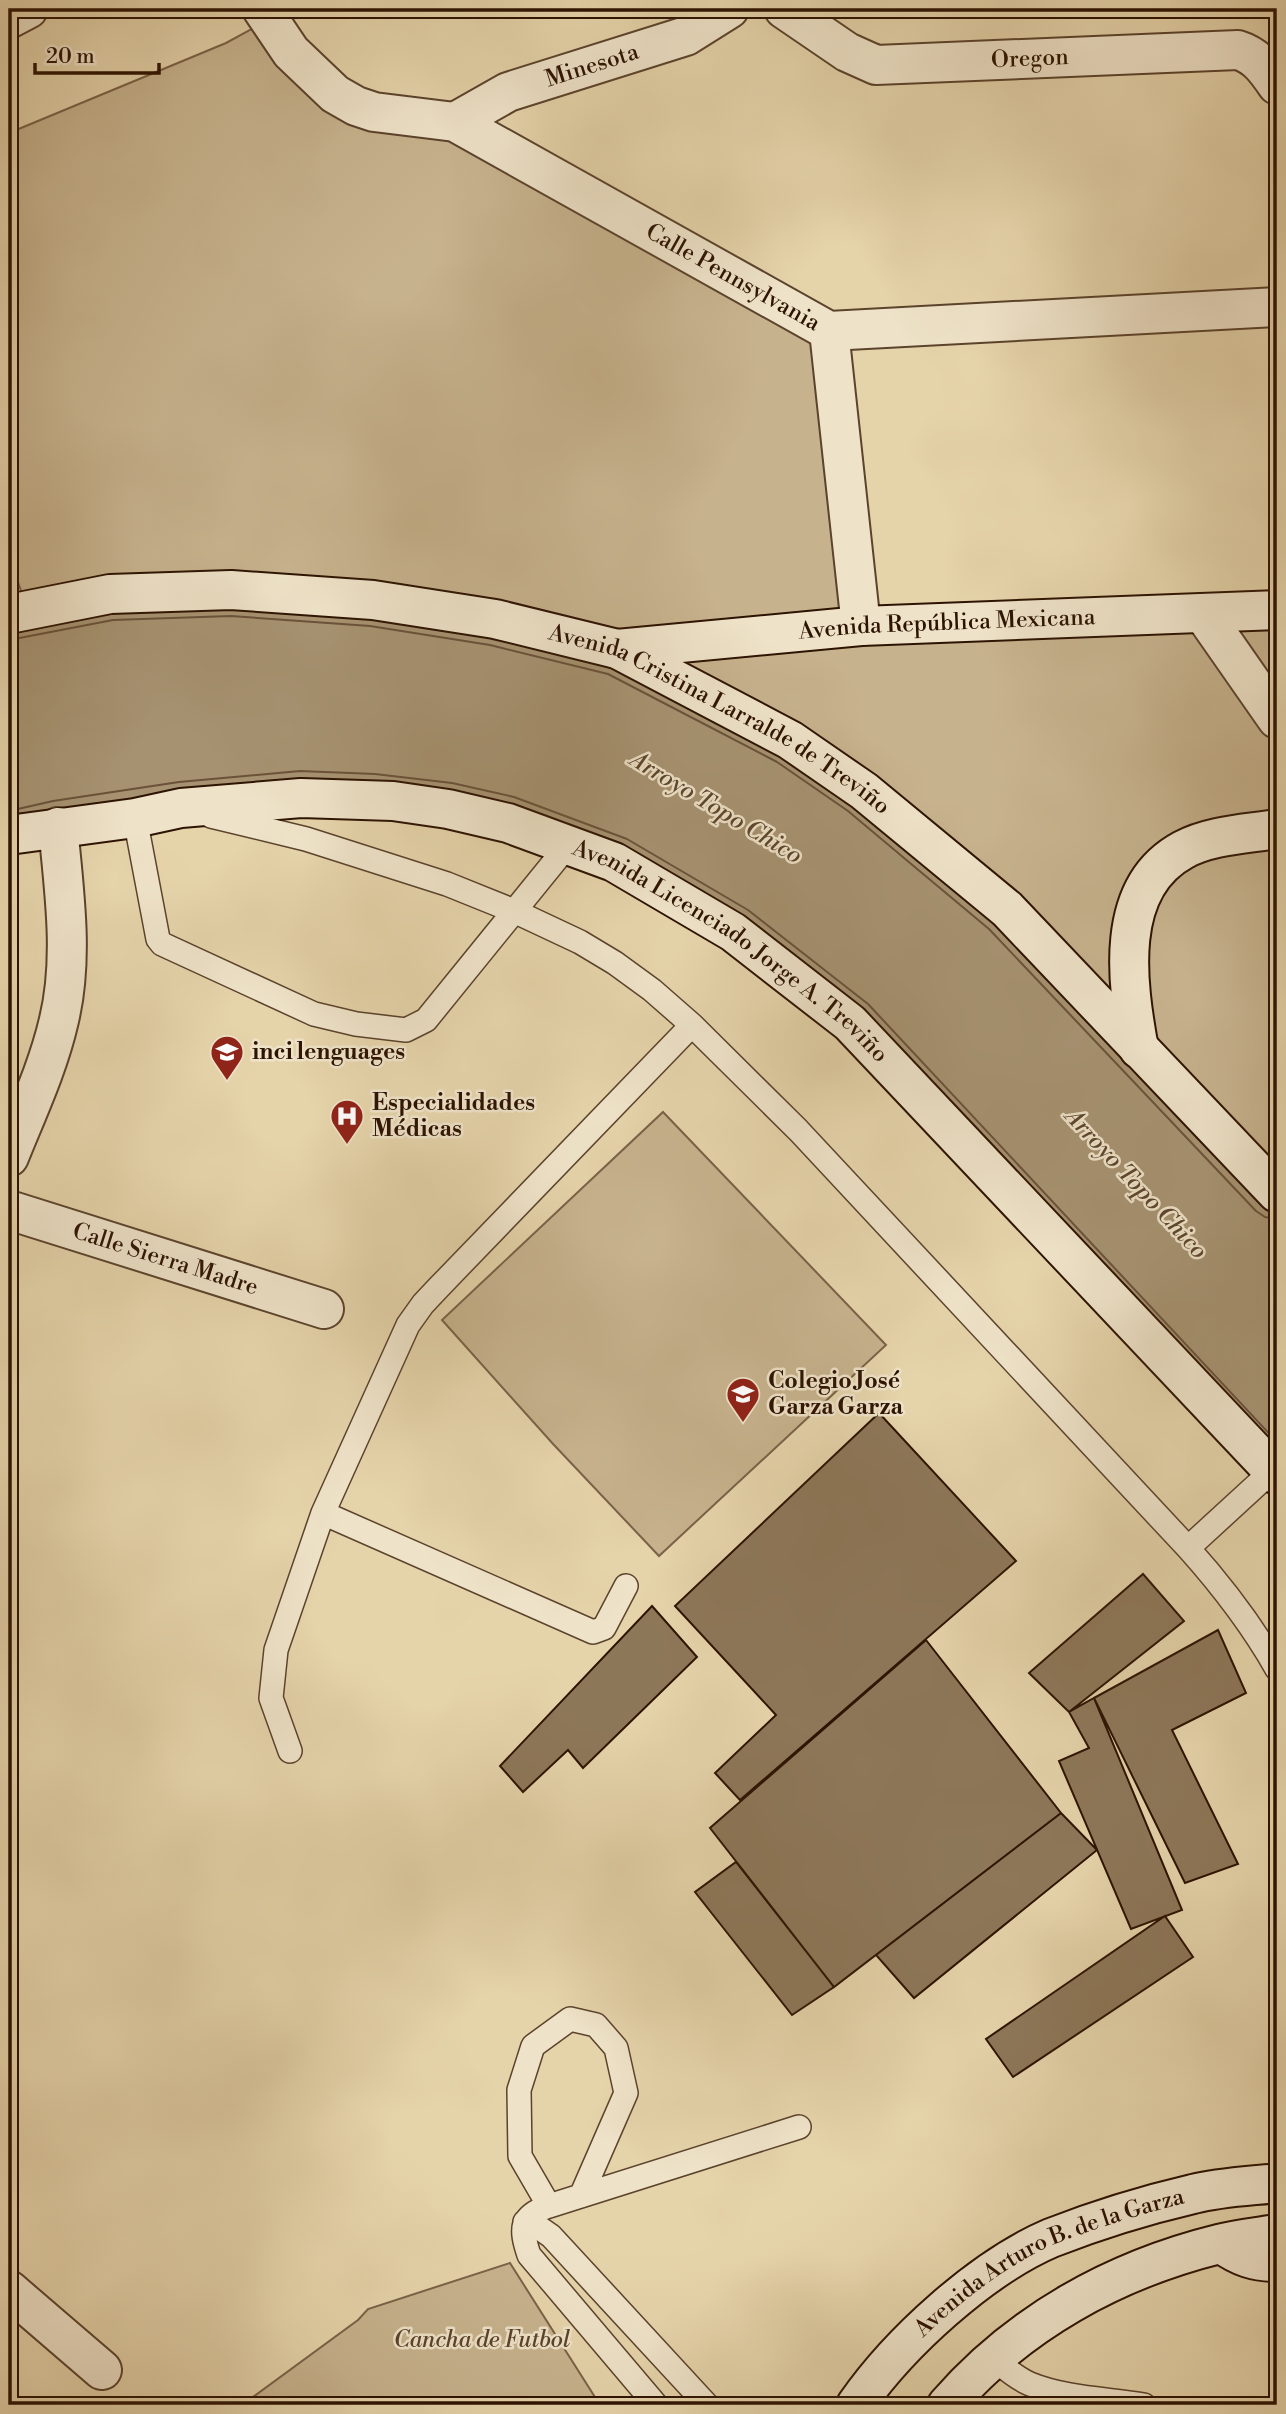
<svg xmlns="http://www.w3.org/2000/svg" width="1286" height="2414" viewBox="0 0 1286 2414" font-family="'Libre Bodoni',serif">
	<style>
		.green { fill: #c6b28d; stroke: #7a6248; stroke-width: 2 }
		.water { fill: #a69271; stroke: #765f45; stroke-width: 2 }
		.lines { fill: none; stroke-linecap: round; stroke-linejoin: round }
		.shore { stroke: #6a523a; stroke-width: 2 }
		.building { fill: #8d7759; stroke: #2d1302; stroke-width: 2 }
		.lane-casing { stroke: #5b432c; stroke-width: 26 }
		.street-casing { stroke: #5b432c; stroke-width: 42 }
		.secondary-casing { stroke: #2d1302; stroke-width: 42 }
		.lane { stroke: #eee2c8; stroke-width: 23 }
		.street { stroke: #eee2c8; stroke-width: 38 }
		.secondary { stroke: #eee2c8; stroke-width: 38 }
		.labels { text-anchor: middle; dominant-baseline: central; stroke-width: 5; stroke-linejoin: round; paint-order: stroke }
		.street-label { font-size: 23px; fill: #2d1302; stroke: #eee2c8 }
		.poi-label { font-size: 23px; font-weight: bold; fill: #2d1302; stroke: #eee2c8; text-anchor: start }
		.park-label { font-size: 23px; font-style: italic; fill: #5b432c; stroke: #eee2c8 }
		.water-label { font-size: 24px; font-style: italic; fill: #5d462e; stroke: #eee2c8 }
	</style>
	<rect width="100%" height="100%" fill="#e5d3aa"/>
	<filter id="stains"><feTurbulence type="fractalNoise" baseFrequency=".00286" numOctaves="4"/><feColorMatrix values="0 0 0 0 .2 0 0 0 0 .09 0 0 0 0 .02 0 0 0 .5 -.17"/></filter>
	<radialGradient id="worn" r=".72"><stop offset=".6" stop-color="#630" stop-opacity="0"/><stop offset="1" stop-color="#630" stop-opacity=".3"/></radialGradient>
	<path class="green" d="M268 20 318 79 455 122 829 331 862 626 1277 607V1195L1007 909 28 611 9 556V133L226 43Z
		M663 1112 886 1345 659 1556 554 1445 442 1320Z
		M510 2263 600 2405H242L358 2320 368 2309Z"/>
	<path class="water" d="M231 590 617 649 864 791 1277 1195V1480L850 1023 614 862 375 800 9 838V614Z"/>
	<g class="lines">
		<path class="shore" d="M9 640 113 620 231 616 370 626 490 645 608 674 777 762 848 811 910 863 989 929 1256 1211 1265 1217 1277 1219
			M9 811 53 801 179 782 300 771 375 774 452 783 514 797 627 839 748 910 868 1004 1277 1442"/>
	</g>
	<path class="building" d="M879 1413 1016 1561 740 1800 715 1773 776 1715 675 1606Z
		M1143 1574 1184 1621 1069 1712 1029 1673Z
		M652 1606 697 1657 583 1768 568 1750 523 1792 500 1766Z
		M1218 1630 1246 1693 1172 1730 1238 1864 1185 1883 1094 1698Z
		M926 1640 1061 1813 834 1987 710 1828Z
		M1094 1698 1182 1910 1131 1929 1059 1761 1089 1748 1069 1712Z
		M1061 1813 1097 1850 914 1998 876 1955Z
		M736 1862 834 1987 792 2015 695 1892Z
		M1165 1916 1193 1957 1013 2077 986 2039Z"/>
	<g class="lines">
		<defs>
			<path id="lane" d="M211 816 306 839 447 884 514 911 580 942 615 963 652 990 692 1025 798 1130 1188 1548C1222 1586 1252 1625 1277 1669
				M135 818 158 939 162 944 314 1014 356 1024 406 1030 426 1020 568 845
				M323 1513 593 1632 604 1628 626 1586
				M1188 1548 1273 1470
				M290 1751 271 1698 276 1650 323 1513 408 1325 423 1304 439 1287 692 1025
				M549 2206 520 2156 519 2090 533 2046 570 2019 596 2025 616 2048 626 2093 581 2196
				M525 2222 538 2227 551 2236 707 2405
				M994 2359C1005 2368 1016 2378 1030 2384 1064 2398 1107 2399 1144 2405
				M656 2405 529 2255C520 2228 520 2216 549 2206L799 2127"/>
			<g id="street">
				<path id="s1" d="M262 9 291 52 335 94 356 106 374 112 455 122 829 331 1277 307"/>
				<path id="s2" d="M784 9 847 52 876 65 1238 50C1257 56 1266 69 1277 85"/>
				<path d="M9 19 28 9"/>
				<path id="s3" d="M455 122 508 92 686 36 729 9"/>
				<path d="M829 331 861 626"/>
				<path d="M1203 613 1277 719"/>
				<path d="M9 1157C27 1112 48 1068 59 1020 74 958 64 890 58 827"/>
				<path id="s4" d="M9 1210 324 1309"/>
				<path d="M9 2290 102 2370"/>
			</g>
			<g id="secondary">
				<path id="s5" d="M9 614 110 594 231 590 373 600 495 619 617 649 790 740 864 791 1007 909 1277 1193"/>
				<path id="s6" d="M617 649 861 626 1277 610"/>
				<path id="s7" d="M9 835 135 818 181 808 301 798 393 801 448 809 508 823 614 862 733 932 850 1023 1277 1475"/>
				<path d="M1139 1049C1127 983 1113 888 1183 850 1210 835 1247 834 1277 829"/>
				<path d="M1222 2244C1240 2257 1255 2262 1277 2262"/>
				<path id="s8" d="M856 2405C899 2343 981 2268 1051 2238 1097 2220 1146 2205 1193 2194 1220 2187 1250 2186 1277 2183"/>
				<path d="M947 2405C1018 2323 1114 2270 1219 2244 1238 2239 1258 2237 1277 2234"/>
			</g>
		</defs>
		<use href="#lane" class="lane-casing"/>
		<use href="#street" class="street-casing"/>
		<use href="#secondary" class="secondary-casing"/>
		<use href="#lane" class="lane"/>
		<use href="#street" class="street"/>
		<use href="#secondary" class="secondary"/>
	</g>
	<defs>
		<symbol id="school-pin" viewBox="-11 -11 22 30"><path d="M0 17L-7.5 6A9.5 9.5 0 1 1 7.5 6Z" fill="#8f2418" stroke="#eee2c8"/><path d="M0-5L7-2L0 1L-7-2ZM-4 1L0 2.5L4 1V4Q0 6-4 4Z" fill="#fff"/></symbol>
		<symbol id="hospital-pin" viewBox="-11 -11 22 30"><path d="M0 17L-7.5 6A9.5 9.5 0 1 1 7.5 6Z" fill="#8f2418" stroke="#eee2c8"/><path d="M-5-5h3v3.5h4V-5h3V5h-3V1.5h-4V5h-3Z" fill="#fff"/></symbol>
	</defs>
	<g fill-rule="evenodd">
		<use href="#school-pin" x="208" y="1033" width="38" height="52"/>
		<use href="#hospital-pin" x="328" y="1097" width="38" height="52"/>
		<use href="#school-pin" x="724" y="1375" width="38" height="52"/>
	</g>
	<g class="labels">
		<g class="street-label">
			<text stroke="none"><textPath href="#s2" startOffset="262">Oregon</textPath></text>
			<text stroke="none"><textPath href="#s3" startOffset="149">Minesota</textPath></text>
			<text stroke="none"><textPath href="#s1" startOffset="556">Calle Pennsylvania</textPath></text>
			<text stroke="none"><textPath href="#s6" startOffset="331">Avenida República Mexicana</textPath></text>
			<text stroke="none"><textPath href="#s5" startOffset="738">Avenida Cristina Larralde de Treviño</textPath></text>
			<text stroke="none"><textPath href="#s7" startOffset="763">Avenida Licenciado Jorge A. Treviño</textPath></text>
			<text stroke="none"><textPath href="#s4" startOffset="164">Calle Sierra Madre</textPath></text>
			<text stroke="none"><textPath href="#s8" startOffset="247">Avenida Arturo B. de la Garza</textPath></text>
		</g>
		<g class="poi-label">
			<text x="252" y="1052">inci lenguages</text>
			<text x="372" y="1103">Especialidades<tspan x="372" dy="26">Médicas</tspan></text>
			<text x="768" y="1381">Colegio José<tspan x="768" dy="26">Garza Garza</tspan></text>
		</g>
		<g class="park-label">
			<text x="482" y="2340">Cancha de Futbol</text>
		</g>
		<g class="water-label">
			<text transform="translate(716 808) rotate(31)">Arroyo Topo Chico</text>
			<text transform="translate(1136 1184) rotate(47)">Arroyo Topo Chico</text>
		</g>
	</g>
	<rect width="1286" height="2414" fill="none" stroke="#e5d3aa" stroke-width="35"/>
	<rect x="10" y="10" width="1265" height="2393" fill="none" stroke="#2d1302" stroke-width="3.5"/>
	<rect x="18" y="18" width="1251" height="2379" fill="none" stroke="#2d1302" stroke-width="2"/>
	<path d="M35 63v10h124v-10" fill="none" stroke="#2d1302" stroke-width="3.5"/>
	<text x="46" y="63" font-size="21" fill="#2d1302" stroke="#eee2c8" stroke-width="5" paint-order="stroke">20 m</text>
	<rect width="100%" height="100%" filter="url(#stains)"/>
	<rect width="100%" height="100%" fill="url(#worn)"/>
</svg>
